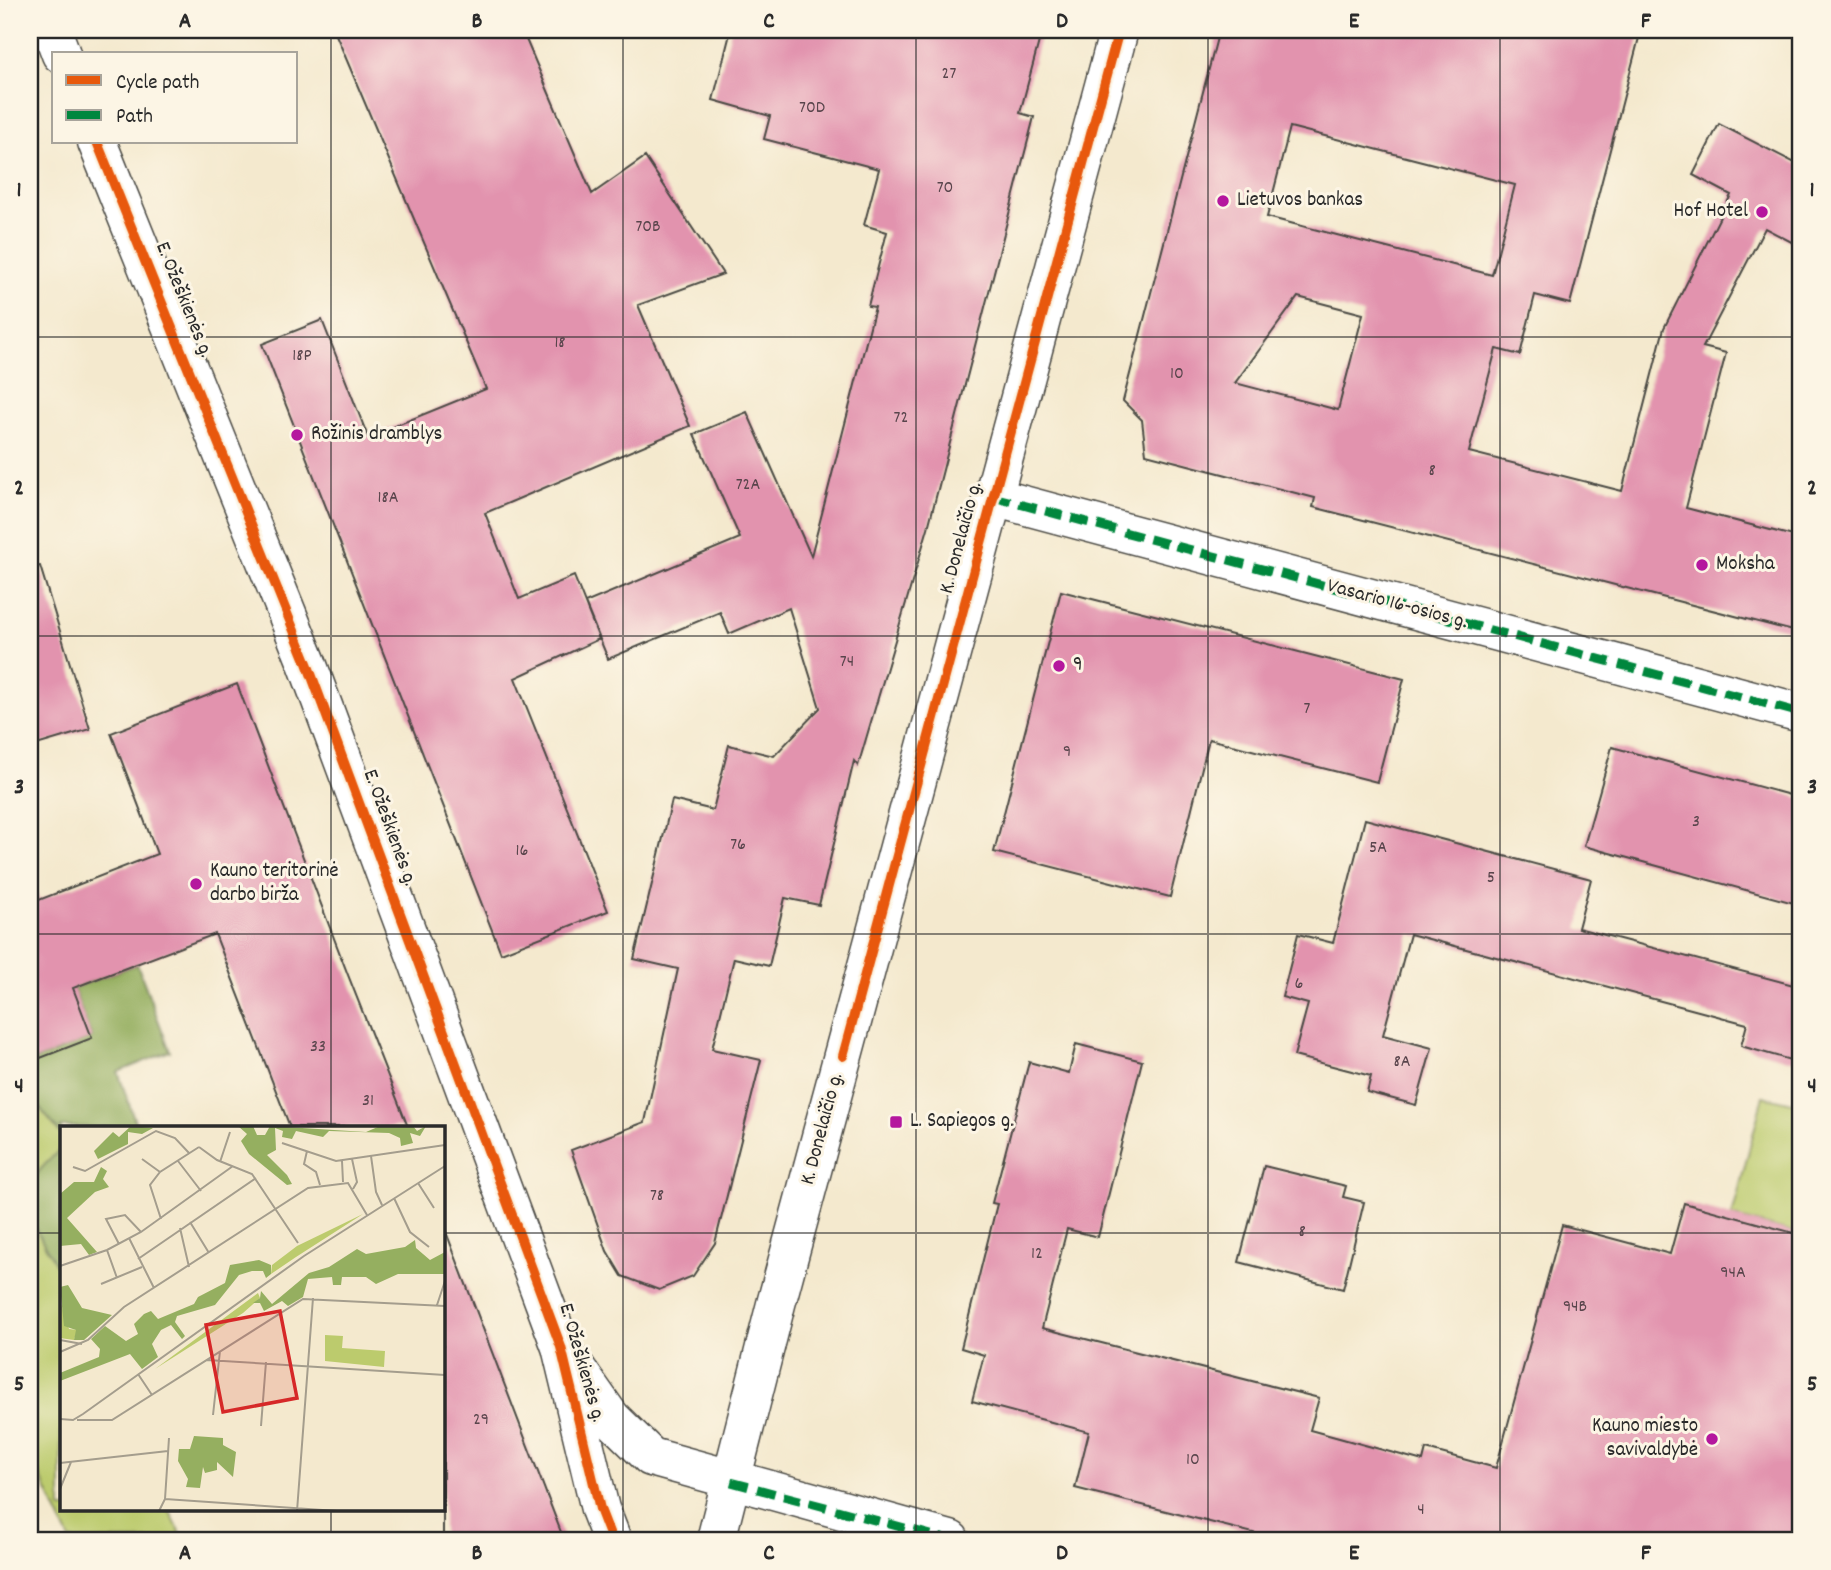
<svg xmlns="http://www.w3.org/2000/svg" width="1831" height="1570" viewBox="0 0 1831 1570" font-family="Dekko,sans-serif">
	<style>
		.green { fill: #bccb6d; stroke: #747b4c; stroke-width: 2 }
		.forest { fill: #95af60; stroke: #606d46; stroke-width: 2 }
		.building { fill: #e293ae; fill-rule: evenodd }
		.lines { fill: none; stroke-linecap: round; stroke-linejoin: round }
		.minor-casing { stroke: #494843; stroke-width: 41 }
		.tertiary-casing { stroke: #494843; stroke-width: 41 }
		.minor { stroke: #fff; stroke-width: 38 }
		.tertiary { stroke: #fff; stroke-width: 38 }
		.quiet { stroke: #00873e; stroke-width: 9; stroke-dasharray: 18 9; stroke-linecap: butt }
		.cycleway-casing { stroke: #fcf5e5; stroke-width: 15 }
		.cycleway { stroke: #e8590c; stroke-width: 10 }
		.grid { fill: none; stroke: #2b2b2b; stroke-width: 2; stroke-opacity: 0.55 }
		.poi-dot { fill: #b5179e; stroke: #fcf5e5; stroke-width: 2.5 }
		.labels { text-anchor: middle; dominant-baseline: central; stroke-width: 6; stroke-linejoin: round; paint-order: stroke }
		.number-label { font-size: 18px; fill: #59454c }
		.poi-label { font-size: 21px; fill: #2b2b2b; stroke: #fcf5e5; text-anchor: start }
		.street-label { font-size: 21px; fill: #2b2b2b; stroke: #fcf5e5 }
		.inset-road { fill: none; stroke: #a49d8d; stroke-width: 2 }
		.view { fill: #d62828; fill-opacity: 0.15; stroke: #d62828; stroke-width: 3.5 }
		.inset-edge { fill: none; stroke: #2b2b2b; stroke-width: 3.5 }
		.neatline { fill: none; stroke: #2b2b2b; stroke-width: 2.5 }
		.grid-label { font-size: 23px; text-anchor: middle; font-weight: bold; fill: #2b2b2b }
	</style>
	<rect width="100%" height="100%" fill="#fcf5e5"/>
	<filter id="ink" filterUnits="userSpaceOnUse"><feTurbulence type="fractalNoise" baseFrequency=".0143" numOctaves="2"/><feDisplacementMap in="SourceGraphic" scale="14" xChannelSelector="R" yChannelSelector="G"/><feConvolveMatrix kernelMatrix="1 2 1 2 8 2 1 2 1" color-interpolation-filters="sRGB"/></filter>
	<filter id="wash" filterUnits="userSpaceOnUse"><feTurbulence type="fractalNoise" baseFrequency=".00686" numOctaves="4" result="noise"/><feDisplacementMap in="SourceGraphic" scale="28" xChannelSelector="R" yChannelSelector="G"/><feGaussianBlur stdDeviation="1.57" result="paint"/><feColorMatrix in="noise" values="0 0 0 0 0 0 0 0 0 0 0 0 0 0 0 0 0 1.4 0 .05"/><feComposite in="paint" operator="in"/></filter>
	<g filter="url(#wash)">
		<rect width="100%" height="100%" fill="#f4e9ce"/>
		<path class="green" d="M30 1096 61 1134V1148L36 1176 30 1198Z
			M1763 1096 1801 1105V1235L1732 1216Z
			M30 1217 61 1273V1509H169L183 1540H70L30 1454Z"/>
		<path class="forest" d="M137 964 170 1051 118 1072 137 1127H61V1134L30 1096V1062L92 1038 73 988Z
			M61 1148V1273C45 1244 17 1212 35 1177 41 1167 53 1157 61 1148Z"/>
		<g id="blocks">
			<path class="building" d="M334 30H522L592 194 645 157 723 274 638 305 690 426 485 513 519 599 574 576 599 639 515 678 608 911 501 953 262 344 322 320 368 437 486 389Z
				M731 30H1042L1020 113 1034 117 928 528 858 766 854 761 819 905 785 898 769 966 734 958 712 1049 761 1060 715 1243 693 1276 659 1290 622 1276 607 1251 571 1150 645 1122 678 969 634 959 672 800 713 810 729 745 774 756 820 708 789 608 729 634 720 612 608 659 585 603 740 538 694 434 747 412 811 556 875 307 868 306 887 232 864 225 879 169 764 139 770 116 713 100Z
				M1219 30H1641L1570 304 1535 295 1520 355 1496 349 1469 452 1622 491 1664 328 1731 195 1693 175 1719 124 1801 166V247L1765 228 1703 347 1726 353 1686 508 1801 538V633L1313 507 1315 498 1146 454 1142 420 1123 401ZM1290 127 1515 185 1492 275 1267 217ZM1298 297 1363 314 1338 410 1235 383Z
				M40 566 90 729 30 747V567Z
				M1061 591 1404 679 1377 782 1209 739 1170 897 994 852Z
				M237 684 348 975 408 1127H290L215 934 73 988 92 1038 30 1062V885H33L39 900 157 854 111 733Z
				M1612 747 1801 798V905L1584 846Z
				M1365 819 1591 879 1578 928 1801 987V1063L1741 1046 1747 1024 1410 934 1383 1035 1432 1048 1416 1105 1367 1092 1371 1076 1294 1056 1308 1004 1282 997 1298 934 1333 943Z
				M1076 1044 1142 1061 1098 1237 1067 1229 1042 1328 1319 1398 1310 1430 1423 1461 1426 1449 1496 1468 1562 1225 1670 1254 1684 1203 1801 1235V1540H1281L1075 1488 1089 1432 972 1401 984 1355 961 1348 997 1204 992 1203 1029 1062 1069 1073Z
				M1264 1166 1346 1186 1343 1197 1364 1202 1343 1289 1239 1262Z
				M443 1232H446L564 1540H443Z"/>
		</g>
	</g>
	<g filter="url(#ink)">
		<use href="#blocks" fill-opacity="0" stroke="#494843" stroke-width="2"/>
		<g class="lines">
			<defs>
				<path id="minor" d="M52 30 61 54
					M97 142 307 663 561 1347 600 1509 612 1540
					M993 497 1801 713
					M573 1364 611 1418 651 1457 950 1540"/>
				<path id="tertiary" d="M716 1540 776 1304 1119 30"/>
			</defs>
			<use href="#minor" class="minor-casing"/>
			<use href="#tertiary" class="tertiary-casing"/>
			<use href="#minor" class="minor"/>
			<use href="#tertiary" class="tertiary"/>
			<path class="quiet" d="M993 497 1801 713
				M731 1482 950 1540"/>
			<defs>
				<path id="cycleway" d="M97 142 307 663 561 1347 600 1509 612 1540
					M843 1056 1119 30"/>
			</defs>
			<use href="#cycleway" class="cycleway-casing"/>
			<use href="#cycleway" class="cycleway"/>
		</g>
	</g>
	<path class="grid" d="M331 30V1127M623 30V1540M916 30V1540M1208 30V1540M1500 30V1540M30 337H1801M30 636H1801M30 934H1801M30 1233H61M443 1233H1801M331 1509V1540"/>
	<g class="poi-dot">
		<circle cx="1223" cy="201" r="7"/>
		<circle cx="1762" cy="212" r="7"/>
		<circle cx="297" cy="435" r="7"/>
		<circle cx="1702" cy="565" r="7"/>
		<circle cx="1059" cy="666" r="7"/>
		<circle cx="196" cy="884" r="7"/>
		<rect x="889" y="1115" width="14" height="14" rx="3.5"/>
		<circle cx="1712" cy="1439" r="7"/>
	</g>
	<g class="labels">
		<g class="number-label">
			<text x="949" y="74">27</text>
			<text x="812" y="108">70D</text>
			<text x="945" y="188">70</text>
			<text x="648" y="227">70B</text>
			<text x="560" y="343">18</text>
			<text x="302" y="356">18P</text>
			<text x="1177" y="374">10</text>
			<text x="901" y="418">72</text>
			<text x="1432" y="471">8</text>
			<text x="748" y="485">72A</text>
			<text x="388" y="498">18A</text>
			<text x="847" y="662">74</text>
			<text x="1307" y="709">7</text>
			<text x="1067" y="752">9</text>
			<text x="1696" y="822">3</text>
			<text x="738" y="845">76</text>
			<text x="1378" y="848">5A</text>
			<text x="522" y="851">16</text>
			<text x="1491" y="878">5</text>
			<text x="1299" y="984">6</text>
			<text x="318" y="1047">33</text>
			<text x="1402" y="1062">8A</text>
			<text x="368" y="1101">31</text>
			<text x="657" y="1196">78</text>
			<text x="1302" y="1232">8</text>
			<text x="1037" y="1254">12</text>
			<text x="1733" y="1273">94A</text>
			<text x="1575" y="1307">94B</text>
			<text x="481" y="1420">29</text>
			<text x="1193" y="1460">10</text>
			<text x="1421" y="1510">4</text>
		</g>
		<g class="poi-label">
			<text x="1237" y="201">Lietuvos bankas</text>
			<text x="1748" y="212" text-anchor="end">Hof Hotel</text>
			<text x="311" y="435">Rožinis dramblys</text>
			<text x="1716" y="565">Moksha</text>
			<text x="1073" y="666">9</text>
			<text x="210" y="872">Kauno teritorinė<tspan x="210" dy="24">darbo birža</tspan></text>
			<text x="910" y="1122">L. Sapiegos g.</text>
			<text x="1698" y="1427" text-anchor="end">Kauno miesto<tspan x="1698" dy="24">savivaldybė</tspan></text>
		</g>
		<g class="street-label">
			<text transform="translate(183 300) rotate(68)">E. Ožeškienės g.</text>
			<text transform="translate(962 538) rotate(-75)">K. Donelaičio g.</text>
			<text transform="translate(1397 605) rotate(15)">Vasario 16-osios g.</text>
			<text transform="translate(389 828) rotate(70)">E. Ožeškienės g.</text>
			<text transform="translate(823 1129) rotate(-75)">K. Donelaičio g.</text>
			<text transform="translate(581 1363) rotate(74)">E. Ožeškienės g.</text>
		</g>
	</g>
	<g transform="translate(60 1126)">
		<rect width="385" height="385" fill="#f4e9ce"/>
		<path d="M303 88 236 131 211 148 212 139 237 120ZM198 167 200 172 183 187 95 243ZM0 175 9 203 17 204 14 214 0 212ZM265 209 283 210 282 222 325 225 324 241 265 235Z" fill="#bccb6d"/>
		<path d="M71 0 93 2 82 8 68 6V18L38 33 34 25 53 6 59 11ZM178 0H193L197 9H205L210 0 306 6 320 0H353L357 5 366 0 360 10 350 7 353 17 341 20 340 12 329 7 269 5 263 11 236 5 232 13 222 11 223 5 215 2 216 24 207 29 227 49 232 58 227 59 189 28 181 15 187 8ZM41 41 47 45 43 53 49 61 35 66 7 92 37 126 29 129 21 118 0 120V68L14 56H34ZM355 114 356 122 370 134 385 126V148H338L316 158 306 151H282L281 159H273L272 151 248 153 243 171 228 180 222 175 204 185 200 177H193L200 172 201 165 212 178 249 147 269 141 297 123 306 128 345 121ZM199 134 211 139V148L206 152 203 145H192L179 149 155 179 117 190 115 196 125 210 122 213 111 199 101 204 92 218 98 231 82 243 70 228 0 255V247L39 231 40 223 31 213 45 200 66 215 78 208 74 198 84 188 91 185 98 193 134 178 138 171 165 157 170 139ZM8 159 22 182 52 189 24 214H14L16 204 4 200 0 161ZM134 310 163 312V319L176 326 173 351 157 336V344L145 347 143 341 140 362 126 361 128 353 118 335 119 323H130Z" fill="#95af60"/>
		<path class="inset-road" d="M222 17 276 35 385 19M139 21 157 34 192 48 238 117M247 25 244 38 256 46 260 59M311 30 316 66 322 79M82 33 100 46M292 33 297 56 293 63M118 35 141 65M282 35 283 56M160 36 170 6M13 41 25 45 96 5 115 12 129 27M358 57 374 82M334 72 350 106 369 121M101 93 90 59 100 46 139 21M130 96 149 127M120 102 129 141M69 112 94 162M59 118 46 93 65 89 81 106M47 124 57 152M78 133 196 52M0 140 47 124 81 106 173 40M41 158 82 141M377 179 385 155M0 214 22 218M0 226 28 214 64 181 248 62 288 57 307 89M147 234 385 249M78 248 92 269M153 289 160 225M0 293 13 294 23 288 244 130 385 40M17 294H52L243 173 385 180M201 300 206 236M0 337 108 325M0 363 11 336M105 373 277 385M99 385 105 373 109 312M237 385 253 172"/>
		<path class="view" d="M220 185 237 272 163 286 146 199Z"/>
		<rect width="385" height="385" class="inset-edge"/>
	</g>
	<rect width="1831" height="1570" fill="none" stroke="#fcf5e5" stroke-width="77"/>
	<rect x="52" y="52" width="245" height="91" fill="#fcf5e5" stroke="#a8a49b" stroke-width="2"/>
	<rect x="66" y="75" width="35" height="10" fill="#e8590c" stroke="#a8a49b" stroke-width="2"/>
	<text x="116" y="88" font-size="21" fill="#2b2b2b">Cycle path</text>
	<rect x="66" y="110" width="35" height="10" fill="#00873e" stroke="#a8a49b" stroke-width="2"/>
	<text x="116" y="122" font-size="21" fill="#2b2b2b">Path</text>
	<rect x="38" y="38" width="1754" height="1494" class="neatline"/>
	<g class="grid-label">
		<text x="185" y="27">A</text>
		<text x="477" y="27">B</text>
		<text x="769" y="27">C</text>
		<text x="1062" y="27">D</text>
		<text x="1354" y="27">E</text>
		<text x="1646" y="27">F</text>
		<text x="19" y="196">1</text>
		<text x="1812" y="196">1</text>
		<text x="19" y="494">2</text>
		<text x="1812" y="494">2</text>
		<text x="19" y="793">3</text>
		<text x="1812" y="793">3</text>
		<text x="19" y="1092">4</text>
		<text x="1812" y="1092">4</text>
		<text x="19" y="1390">5</text>
		<text x="1812" y="1390">5</text>
		<text x="185" y="1559">A</text>
		<text x="477" y="1559">B</text>
		<text x="769" y="1559">C</text>
		<text x="1062" y="1559">D</text>
		<text x="1354" y="1559">E</text>
		<text x="1646" y="1559">F</text>
	</g>
</svg>
